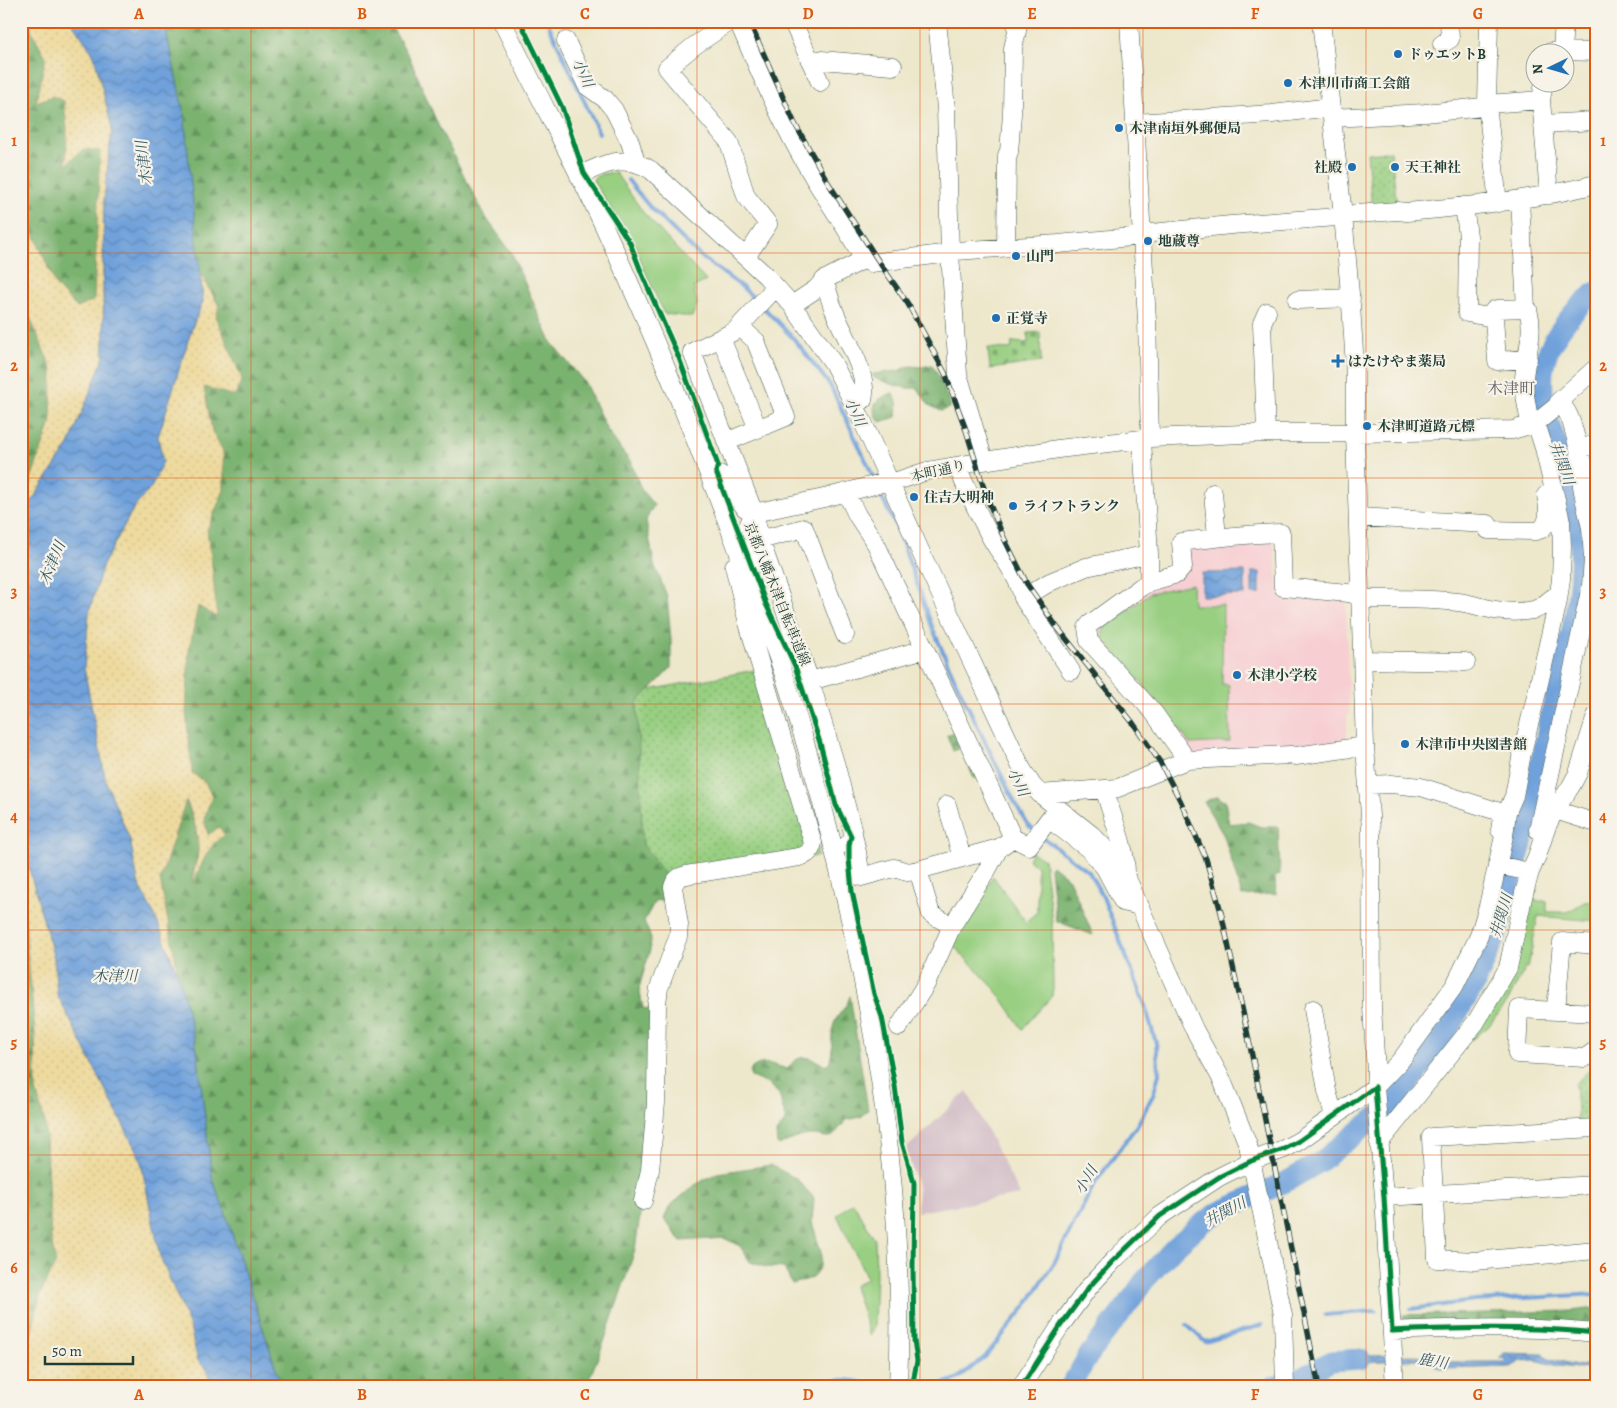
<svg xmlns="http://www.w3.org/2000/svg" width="1617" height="1408" viewBox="0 0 1617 1408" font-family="Alegreya,'Noto Serif JP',serif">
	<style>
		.built { fill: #f7cfd3 }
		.industrial { fill: #d2bdc7 }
		.grass { fill: #98cf81; stroke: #5c865a }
		.forest { fill: url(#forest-firs); stroke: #4c7852 }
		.sand { fill: url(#sand-dots); stroke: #868c69 }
		.cemetery { fill: url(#cemetery-stones); stroke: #5c865a }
		.park { fill: url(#park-dots); stroke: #5c865a }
		.water { fill: url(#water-waves); stroke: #486f88 }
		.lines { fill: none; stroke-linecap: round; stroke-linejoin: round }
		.stream { stroke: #70a1db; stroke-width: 4 }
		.river { stroke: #70a1db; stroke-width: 21 }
		.minor-casing { stroke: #3e564b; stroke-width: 19 }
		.minor { stroke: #fff; stroke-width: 18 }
		.rail-casing { stroke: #1f3d34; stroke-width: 5.5 }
		.rail { stroke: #f7f3e8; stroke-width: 4; stroke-dasharray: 11; stroke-linecap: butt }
		.cycleway-casing { stroke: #f7f3e8; stroke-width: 8 }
		.cycleway { stroke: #00873e; stroke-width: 5 }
		.grid { fill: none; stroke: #de580e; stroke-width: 1; stroke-opacity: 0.55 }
		.poi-dot { fill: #1f6fb2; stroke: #f7f3e8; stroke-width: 2 }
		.labels { text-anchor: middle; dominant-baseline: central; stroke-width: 4.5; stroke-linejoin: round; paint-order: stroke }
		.poi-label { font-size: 14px; font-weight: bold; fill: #1f3d34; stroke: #f7f3e8; text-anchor: start }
		.street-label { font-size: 14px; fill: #1f3d34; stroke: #f7f3e8 }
		.water-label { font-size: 15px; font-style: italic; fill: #375b66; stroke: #f7f3e8 }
		.quarter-label { font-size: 16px; fill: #666568; stroke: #f7f3e8 }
		.neatline { fill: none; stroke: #de580e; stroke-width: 2 }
		.grid-label { font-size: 16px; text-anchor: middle; font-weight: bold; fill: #de580e }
	</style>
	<defs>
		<pattern id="forest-firs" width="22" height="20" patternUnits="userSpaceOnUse" patternTransform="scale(1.25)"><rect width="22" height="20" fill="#7ab26f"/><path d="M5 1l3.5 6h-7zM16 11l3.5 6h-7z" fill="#63925c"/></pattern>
		<pattern id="sand-dots" width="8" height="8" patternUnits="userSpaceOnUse" patternTransform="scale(1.25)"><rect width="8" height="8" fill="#eeda9e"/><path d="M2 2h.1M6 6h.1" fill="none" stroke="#ccbc89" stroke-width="1.8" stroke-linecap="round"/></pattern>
		<pattern id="cemetery-stones" width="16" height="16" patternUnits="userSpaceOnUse" patternTransform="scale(1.25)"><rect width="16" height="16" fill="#98cf81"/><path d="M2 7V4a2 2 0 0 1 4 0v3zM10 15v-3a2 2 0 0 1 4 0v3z" fill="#7ba96a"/></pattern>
		<pattern id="park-dots" width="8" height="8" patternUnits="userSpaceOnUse" patternTransform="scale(1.25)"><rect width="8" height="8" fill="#98cf81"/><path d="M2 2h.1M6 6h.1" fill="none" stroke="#7ba96a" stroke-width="1.8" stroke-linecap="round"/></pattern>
		<pattern id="water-waves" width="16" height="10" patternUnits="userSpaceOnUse" patternTransform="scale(1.25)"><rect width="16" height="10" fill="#70a1db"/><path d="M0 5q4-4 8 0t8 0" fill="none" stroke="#5b84b2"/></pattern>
	</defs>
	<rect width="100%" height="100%" fill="#f7f3e8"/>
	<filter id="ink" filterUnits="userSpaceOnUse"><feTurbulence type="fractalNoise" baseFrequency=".02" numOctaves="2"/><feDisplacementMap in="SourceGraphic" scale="10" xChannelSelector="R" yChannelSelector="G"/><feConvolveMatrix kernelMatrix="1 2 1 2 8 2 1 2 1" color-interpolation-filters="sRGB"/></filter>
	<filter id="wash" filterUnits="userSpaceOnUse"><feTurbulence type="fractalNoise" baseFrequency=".0096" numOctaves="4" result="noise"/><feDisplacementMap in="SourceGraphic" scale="20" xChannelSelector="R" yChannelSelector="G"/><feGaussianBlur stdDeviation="1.12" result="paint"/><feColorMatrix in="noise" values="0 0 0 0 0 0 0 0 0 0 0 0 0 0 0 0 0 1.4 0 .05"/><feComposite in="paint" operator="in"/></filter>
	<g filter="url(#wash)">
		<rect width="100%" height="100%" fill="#ede7cb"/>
		<path class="built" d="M1273 537 1279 590 1346 598 1349 714 1347 715V745L1190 756 1092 638 1093 629 1144 588 1181 577 1185 550Z"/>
		<path class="industrial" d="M967 1091 1020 1195 917 1212 918 1188 906 1149Z"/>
		<path class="grass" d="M615 172 643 212 706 281 694 287 697 304 692 317 664 314 642 265 633 240 614 214 593 181 594 178 602 174Z
			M1192 584 1193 605H1223L1222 684 1229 685 1230 742 1190 744 1164 709 1103 639V629L1150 593Z
			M1031 852 1044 859 1052 922 1053 988 1052 996 1026 1025 1023 1030 995 989 950 942 993 876 1026 922 1037 912V866L1028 860Z
			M1536 879 1537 892 1534 893 1535 901H1547V912H1568L1584 902 1596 900V921L1538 916 1528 968 1526 967 1506 1004 1488 1027 1471 1040Z
			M853 1202 875 1240 876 1275 874 1325 870 1337 854 1286 867 1278 837 1215Z"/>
		<path class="forest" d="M21 21H30L32 32 46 57 36 102 53 96 64 101 67 131 66 164 83 148 101 151 94 301 77 308 56 286 28 220 21 227Z
			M164 21H388L409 56 438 125 484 215 511 252 551 342 585 383 607 430 631 463 642 491 654 505 646 520 654 564 667 596 671 640V668L637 703 643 845 667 877 669 899 655 901 644 921 651 938 650 950 639 988 643 1008 655 1011 652 1131 635 1250 604 1342 586 1387H283L278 1375 224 1209 212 1178 197 1050 179 978 160 880 186 800C190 812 200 838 198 850 197 861 192 870 193 882L207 852 217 840 219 827 209 836 204 819 212 796 205 782 192 773 186 713 189 650 198 605 216 617 211 556 207 530 224 490 223 451 212 431 204 387 226 342 215 317 219 305 199 271 184 115Z
			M21 273 24 303 52 370 51 423 21 507Z
			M932 365 939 377 950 404V408L941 411 929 405 917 388H906L891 384 874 378 873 374 898 371 910 366 921 367Z
			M893 393 898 404 896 417 880 422C866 407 879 397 893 393Z
			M960 730 981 775 974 779 961 748 953 751 947 735Z
			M1218 796 1221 800 1225 801 1229 824 1248 822 1261 827H1278L1280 874 1275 877 1276 894 1242 896 1224 836 1204 802Z
			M1052 865 1069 879 1093 935 1056 921 1050 868Z
			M21 877 35 1033 36 1090 45 1123 51 1238 56 1263 41 1293 26 1356 24 1387H21Z
			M850 996 868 1110 861 1117 846 1120 833 1136C826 1138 823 1136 816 1135 803 1134 791 1140 779 1145L777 1144 776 1133 786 1120 779 1094 768 1084 751 1077 750 1074 751 1069C765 1058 774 1066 788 1069 799 1052 809 1056 824 1065L829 1063C834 1052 830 1040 833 1027 836 1014 847 1009 850 996Z
			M771 1165 797 1179 814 1198 812 1222 821 1253 820 1267 812 1278 792 1284 784 1268 766 1267 750 1262 740 1246 724 1238 681 1241 664 1219 670 1206 695 1185 717 1173Z
			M1596 1308V1327L1404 1325 1403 1315 1571 1311Z"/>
		<path class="sand" d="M30 21H71L94 55 112 128 104 201 103 281 104 357 69 445 21 517V507L51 423 52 370 24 303 21 273V227L28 220 56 286 77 308 94 300 100 151 83 149 66 165 67 131 64 101 53 96 36 102 46 57 32 32Z
			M199 271 219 306 216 317 242 379 235 396 204 387 212 431 223 451 224 490 207 530 211 556 217 617 198 606 189 650 186 713 192 773 205 782 212 796 204 819 208 835 219 827 225 835C207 845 202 865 193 883 192 870 199 859 198 847 198 833 192 812 186 800L160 880 179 978 157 921 138 882 130 840 106 782 84 668 89 613 102 567 133 509 152 486 158 437 192 328 203 301Z
			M21 840 54 958 57 994 140 1158 160 1256 190 1327 198 1361 207 1369 212 1387H24L26 1356 41 1293 56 1263 51 1238 45 1123 36 1090 35 1033 21 877Z"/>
		<path class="cemetery" d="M1040 332 1041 362 990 369 988 348 1011 349 1012 342 1028 343V333Z"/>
		<path class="park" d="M1391 151 1397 207 1372 209 1367 153Z
			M760 669 814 837 818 856 667 877 643 845 637 703 649 690Z
			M1596 1063V1123L1578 1125 1575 1084Z"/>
		<path class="water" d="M71 21H164L184 115 203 301 192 328 158 437 163 461 152 486 133 509 102 567 89 613 84 668 106 782 130 840 138 882 157 921 179 978 197 1050 212 1178 224 1209 278 1375 283 1387H212L207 1370 198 1361 190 1327 160 1256 140 1158 57 994 54 958 21 840V517L69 445 104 357 103 281 104 200 112 128 94 55Z
			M1245 572V595L1202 596V573Z
			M1252 572H1260V594H1252Z
			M1504 1353 1542 1354 1551 1359 1581 1366 1589 1364 1588 1357H1596V1365L1586 1369 1558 1366 1535 1360 1521 1361 1511 1367 1443 1369 1421 1359 1345 1363 1331 1361 1346 1356 1418 1355 1444 1362H1504L1506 1359 1499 1358Z"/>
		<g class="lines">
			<path class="stream" d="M547 21 599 133
				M628 180 648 205 700 256 742 287 757 301
				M764 308 794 339 830 385 867 463 874 479
				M877 488 897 528 933 629 956 682 1014 801 1028 825 1034 830
				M1411 1309 1475 1301 1596 1294
				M1325 1315 1376 1311
				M1187 1325 1205 1342 1262 1325
				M823 1387C836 1376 852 1380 868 1384
				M935 1387 957 1379 985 1357 1026 1306 1054 1263 1095 1183 1138 1124 1153 1095 1159 1074 1156 1043 1145 1005 1103 897 1089 872 1041 836"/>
			<path class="river" d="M1070 1387 1089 1355 1128 1304 1144 1281 1174 1248 1201 1224 1221 1211 1286 1182 1320 1162 1392 1105 1414 1076 1446 1032 1475 984 1496 936 1505 902 1525 834 1547 733 1548 724C1563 665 1584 603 1580 542 1579 526 1574 509 1572 493 1571 487 1571 480 1569 474 1565 460 1557 447 1552 432 1545 414 1540 384 1544 365 1549 340 1575 307 1596 292
				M1272 1387 1296 1381 1331 1361 1360 1359"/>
		</g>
	</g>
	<g filter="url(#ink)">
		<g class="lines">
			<defs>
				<path id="minor" d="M502 21C534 88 570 154 602 222 651 328 696 438 737 548 754 593 772 638 787 684 813 764 834 846 852 928 885 1079 905 1233 898 1387
					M731 21 694 46 667 68 729 142 746 196 768 224 746 257
					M738 21C760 73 782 124 811 173 827 201 846 226 861 255L859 262 824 280 816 289 792 305
					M795 21V27L820 82
					M1129 21 1147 320 1150 438
					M1321 21 1343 215 1351 305 1355 367V433L1365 746 1371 830 1372 1007 1376 1071 1375 1087 1384 1197 1395 1387
					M1489 21 1487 104 1498 203
					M566 41 587 86 605 99 614 110 630 142 636 162
					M1442 44 1450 39 1449 21
					M1562 51 1564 21
					M1551 52 1562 51 1596 52
					M809 59 893 66
					M1541 100 1549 195
					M1332 118 1425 113 1483 107 1487 104 1541 100 1544 82
					M1135 123 1272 114 1331 107
					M1543 124 1596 121
					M579 176C604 163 625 154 651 170L766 276 792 305 833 363 862 420 923 557 1022 769 1032 785 1040 794 1092 835 1113 857 1126 876 1194 1029 1222 1080 1248 1145 1283 1315 1285 1387
					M1520 200 1526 308 1528 309C1535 333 1526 354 1524 378 1523 392 1528 410 1530 424
					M1464 206 1468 236 1467 313 1494 318 1497 361 1528 359
					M1142 234 1231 225 1337 217 1343 215 1397 211 1407 212C1471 206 1534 200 1596 184
					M1006 247 1007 155 1009 152 1012 114 1013 48 1017 31V21
					M861 259 871 263 950 253 946 108 937 21
					M824 280C828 290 830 301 834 310 843 335 870 374 863 400L854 404
					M776 287 735 331 692 352 754 513 762 545 810 681 836 766 853 833 857 852
					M1297 300 1351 298
					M1489 317 1494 310 1497 309 1526 308
					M721 338 758 429
					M1559 401C1562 405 1566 410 1568 414 1578 433 1577 467 1596 479
					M1266 433 1262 323 1267 312
					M1142 440 1149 554V582
					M726 442 786 417 757 345V342L739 326
					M1579 449 1596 444
					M984 461 958 374 950 253 956 251 1058 244 1142 236
					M957 466C967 490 978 513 990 536 1001 556 1019 576 1023 598L1071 671
					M708 470 716 472 723 476 745 508 749 510
					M846 492 857 515 876 544 1013 838 1029 846 1049 819 1090 850 1105 868 1123 902 1140 906
					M1213 493 1217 537
					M1358 517 1488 524V530L1536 531 1542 529C1551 519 1548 507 1546 495
					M760 540 804 528 845 635
					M749 573 752 555 749 524 754 513 824 498 882 483H891L927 471 984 461 1058 449 1150 438 1266 433H1355L1513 430 1536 423 1557 406 1559 401 1596 368
					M1023 598 1050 582 1086 567 1149 554
					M1362 599C1393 599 1426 598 1458 602 1470 603 1482 608 1495 610 1507 612 1522 612 1533 610 1544 608 1549 598 1559 594
					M1363 660 1466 662
					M810 681 925 649
					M1187 760 1154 713 1089 641 1087 628 1090 624 1141 587 1149 582 1177 574 1183 567 1181 542C1214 538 1247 534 1281 533L1283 587 1348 593 1361 596
					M1368 785 1391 784 1421 787 1500 812 1502 818 1500 830
					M1105 790C1111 817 1126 845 1126 873
					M1040 794 1118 788 1187 760 1291 755 1296 756 1365 746
					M947 805 962 858
					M1555 810 1596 823
					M1538 830 1591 586 1593 559 1591 528 1585 502 1582 486V461
					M848 844 857 852 861 877 894 868 908 872 918 870 999 848
					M1497 865 1530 872
					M918 870 931 914 952 926
					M1313 1009 1327 1091 1334 1116
					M1556 1010 1562 942 1596 945
					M1596 1013 1519 1009 1517 1054 1585 1058 1596 1050
					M899 1027 926 984 952 926 986 872 999 848 1013 838
					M1596 1128 1431 1137 1437 1259 1475 1261 1596 1250
					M1379 1143 1476 1022 1508 968 1524 893 1530 872 1537 856 1547 826 1555 810 1571 786 1578 773 1596 716
					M1384 1197 1596 1185
					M643 1201 650 1170 656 1103 657 1003 659 988 678 937 679 924 673 887C675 880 678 877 686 875L799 857C807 855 811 852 813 843L748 623 734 566
					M1392 1331C1459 1328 1528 1326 1596 1333
					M1021 1387 1061 1325 1089 1287 1113 1261 1160 1216 1219 1177 1251 1161 1284 1149 1299 1141 1375 1087 1401 1060 1455 985 1479 936 1488 906 1504 836 1507 812 1514 796 1522 753 1537 692 1558 601 1561 579 1562 547 1561 521 1544 448 1536 423"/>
			</defs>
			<use href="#minor" class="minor-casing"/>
			<use href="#minor" class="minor"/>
			<defs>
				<path id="rail" d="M749 21 795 124 829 184 879 262 908 304 945 373 966 430 987 498 1004 538 1027 584 1057 627 1133 723 1160 762 1181 802 1206 859 1221 912 1246 1026 1319 1387"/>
			</defs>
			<use href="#rail" class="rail-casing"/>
			<use href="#rail" class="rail"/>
			<defs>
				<path id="cycleway" d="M520 21 562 107 584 173 630 243 642 274 679 358 718 465 716 472 766 604 795 666 820 743 836 805 851 836 849 845V859L852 891 874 994 882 1017 895 1086 902 1142 914 1183 913 1267 914 1340 917 1361 912 1387
					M1375 1087 1384 1197 1392 1331C1459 1328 1528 1326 1596 1333
					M1021 1387 1061 1325 1089 1287 1113 1261 1160 1216 1219 1177 1251 1161 1284 1149 1299 1141 1375 1087"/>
			</defs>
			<use href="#cycleway" class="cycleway-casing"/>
			<use href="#cycleway" class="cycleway"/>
		</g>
	</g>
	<path class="grid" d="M251 21V1387M474 21V1387M697 21V1387M920 21V1387M1143 21V1387M1366 21V1387M21 253H1596M21 478H1596M21 704H1596M21 930H1596M21 1155H1596"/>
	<g class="poi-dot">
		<circle cx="1398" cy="54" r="5"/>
		<circle cx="1288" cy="83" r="5"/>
		<circle cx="1119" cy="128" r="5"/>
		<circle cx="1352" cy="167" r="5"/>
		<circle cx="1395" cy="167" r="5"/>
		<circle cx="1148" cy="241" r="5"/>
		<circle cx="1016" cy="256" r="5"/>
		<circle cx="996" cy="318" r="5"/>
		<path d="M1335.5 353.5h5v5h5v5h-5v5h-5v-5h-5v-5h5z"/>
		<circle cx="1367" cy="426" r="5"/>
		<circle cx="914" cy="497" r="5"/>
		<circle cx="1013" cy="506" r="5"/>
		<circle cx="1237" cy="675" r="5"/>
		<circle cx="1405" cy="744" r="5"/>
	</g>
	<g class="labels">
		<g class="poi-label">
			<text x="1408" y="54">ドゥエットB</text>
			<text x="1298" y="83">木津川市商工会館</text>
			<text x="1129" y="128">木津南垣外郵便局</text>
			<text x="1342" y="167" text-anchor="end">社殿</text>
			<text x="1405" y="167">天王神社</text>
			<text x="1158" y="241">地蔵尊</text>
			<text x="1026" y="256">山門</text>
			<text x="1006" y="318">正覚寺</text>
			<text x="1348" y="361">はたけやま薬局</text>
			<text x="1377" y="426">木津町道路元標</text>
			<text x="924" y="497">住吉大明神</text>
			<text x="1023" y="506">ライフトランク</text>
			<text x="1247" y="675">木津小学校</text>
			<text x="1415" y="744">木津市中央図書館</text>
		</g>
		<g class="street-label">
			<text transform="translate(938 471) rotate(-13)">本町通り</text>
			<text transform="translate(777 594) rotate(68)">京都八幡木津自転車道線</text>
		</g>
		<g class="water-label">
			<text transform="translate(583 73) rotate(65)">小川</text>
			<text transform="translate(144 163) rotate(-97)">木津川</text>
			<text transform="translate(855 412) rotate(65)">小川</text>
			<text transform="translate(1562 463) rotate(70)">井関川</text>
			<text transform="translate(52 563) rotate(-67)">木津川</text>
			<text transform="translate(1018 782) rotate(64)">小川</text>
			<text transform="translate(1501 916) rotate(-73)">井関川</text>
			<text x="115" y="976">木津川</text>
			<text transform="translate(1086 1180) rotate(-59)">小川</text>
			<text transform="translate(1225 1212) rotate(-28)">井関川</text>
			<text transform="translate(1433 1361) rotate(10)">鹿川</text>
		</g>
		<g class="quarter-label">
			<text x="1511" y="389">木津町</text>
		</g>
	</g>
	<rect width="1617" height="1408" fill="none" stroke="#f7f3e8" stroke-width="55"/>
	<g transform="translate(1550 68) rotate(265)"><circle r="24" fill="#f7f3e8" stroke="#a1aaa0"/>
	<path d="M0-4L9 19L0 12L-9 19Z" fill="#1f6fb2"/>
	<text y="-8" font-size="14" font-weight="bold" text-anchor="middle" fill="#1f3d34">N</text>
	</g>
	<path d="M45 1356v8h88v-8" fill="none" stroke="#1f3d34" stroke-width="2.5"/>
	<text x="52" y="1356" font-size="15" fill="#1f3d34" stroke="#f7f3e8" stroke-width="4" paint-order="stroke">50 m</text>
	<rect x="28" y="28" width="1562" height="1352" class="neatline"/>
	<g class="grid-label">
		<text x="139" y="19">A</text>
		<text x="362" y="19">B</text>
		<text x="585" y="19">C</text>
		<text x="808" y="19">D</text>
		<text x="1032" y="19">E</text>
		<text x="1255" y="19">F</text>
		<text x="1478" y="19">G</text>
		<text x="14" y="146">1</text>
		<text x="1603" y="146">1</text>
		<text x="14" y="371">2</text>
		<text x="1603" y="371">2</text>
		<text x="14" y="597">3</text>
		<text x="1603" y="597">3</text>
		<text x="14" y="822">4</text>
		<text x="1603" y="822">4</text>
		<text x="14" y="1048">5</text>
		<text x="1603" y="1048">5</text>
		<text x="14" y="1273">6</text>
		<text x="1603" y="1273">6</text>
		<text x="139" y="1400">A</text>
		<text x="362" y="1400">B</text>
		<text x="585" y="1400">C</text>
		<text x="808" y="1400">D</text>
		<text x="1032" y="1400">E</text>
		<text x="1255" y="1400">F</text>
		<text x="1478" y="1400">G</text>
	</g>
</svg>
